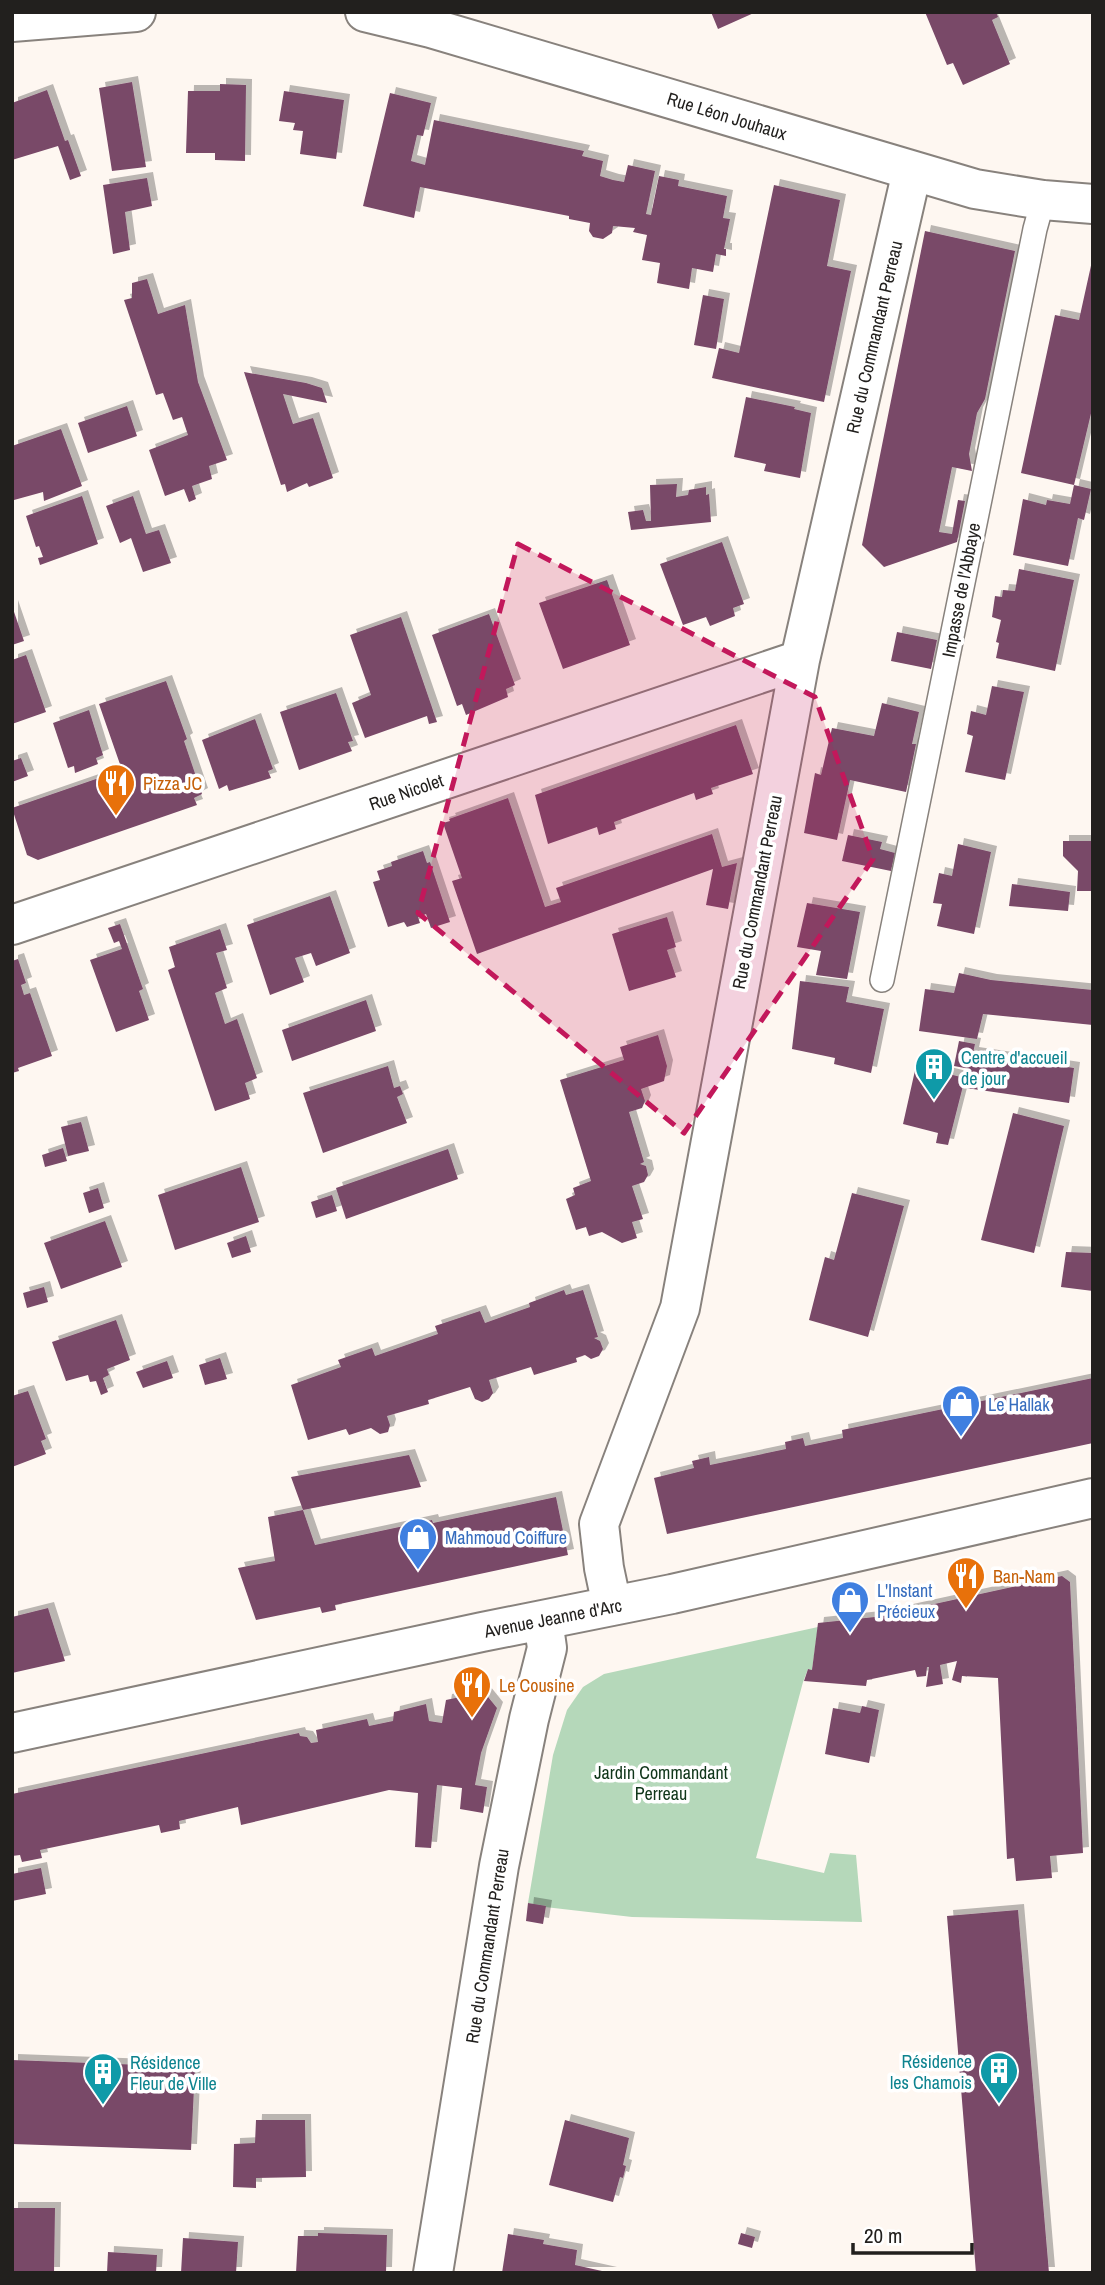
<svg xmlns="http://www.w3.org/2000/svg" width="1105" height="2285" viewBox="0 0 1105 2285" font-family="'Archivo Narrow',sans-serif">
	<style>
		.green { fill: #b5d8ba }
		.building { fill: #794868; filter: url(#shadow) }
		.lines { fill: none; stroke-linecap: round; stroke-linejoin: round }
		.service-casing { stroke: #88827d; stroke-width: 26 }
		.minor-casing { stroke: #88827d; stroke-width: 42 }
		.tertiary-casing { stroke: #88827d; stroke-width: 42 }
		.service { stroke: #fff; stroke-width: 23 }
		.minor { stroke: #fff; stroke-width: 38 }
		.tertiary { stroke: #fff; stroke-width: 38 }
		.marked { fill: #c2185b; fill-opacity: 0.2; stroke: #c2185b; stroke-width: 5; stroke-dasharray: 14 9; stroke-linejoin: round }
		.labels { text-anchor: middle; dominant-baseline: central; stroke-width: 7; stroke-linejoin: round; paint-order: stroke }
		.street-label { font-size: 18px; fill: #22201e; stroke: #fff }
		.food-label { font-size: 18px; fill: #c56008; stroke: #fff; text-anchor: start }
		.culture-label { font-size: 18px; fill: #0d838f; stroke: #fff; text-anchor: start }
		.shop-label { font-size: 18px; fill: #366cbe; stroke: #fff; text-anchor: start }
		.park-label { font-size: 18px; fill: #0f3519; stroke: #fff }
	</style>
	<defs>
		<filter id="shadow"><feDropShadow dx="6" dy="-6" stdDeviation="0" flood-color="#0004"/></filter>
	</defs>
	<rect width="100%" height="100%" fill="#fef7f1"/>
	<path class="green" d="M818 1627 812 1670 808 1669 803 1682 756 1858 824 1873 830 1853 856 1855 862 1922 632 1917 545 1907 528 1903 553 1755 567 1710 583 1687 604 1674Z"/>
	<path class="building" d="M711 12H756L718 29Z
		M925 12H996L998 17 992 20 1010 64 963 85 953 63 947 65Z
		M132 82 146 167 112 171 99 88Z
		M220 84 246 85 245 161 215 160V153H186L188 91H220Z
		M47 90 65 141 68 140 81 176 70 180 58 146 12 160V103Z
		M284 91 344 100 336 159 300 154 303 131 293 130 295 123 279 121Z
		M390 93 431 103 423 136 417 135 411 161 425 165 434 120 584 151 582 156 603 161 600 176 613 180 624 182 628 165 655 171 646 214 651 215 659 176 679 180 678 186 727 196 723 218 730 219 724 249H726V256L716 254 713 272 692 268 689 289 657 283 660 263 642 260 647 235 633 232 635 228 613 226 612 233 603 239 593 237 589 231 590 223 569 219V216L420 187 414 218 363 206Z
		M147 178 152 206 125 212 130 250 113 254 103 185Z
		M774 185 840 200 827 266 851 271 824 402 712 378 719 348 739 353Z
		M925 231 1015 251 985 399 977 413 969 454 972 471 952 467 939 532 952 534 958 500 965 501 957 542 884 567 862 545Z
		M1092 261 1093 405 1074 485 1021 473 1055 315 1079 320Z
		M147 279 158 314 185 305 198 382 227 460 209 466 212 479 192 486 196 499 189 502 184 489 165 496 149 450 188 435 182 417 173 420 163 393 156 395 124 300 132 298V283Z
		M703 295 724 299 716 349 694 345Z
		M244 372 306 383 322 388 327 403 283 394 293 424 313 418 333 478 309 487 307 483 287 492 285 484 281 485Z
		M746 397 795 407 794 409 811 413 800 478 764 471 766 464 734 457Z
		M127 406 137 436 88 453 78 423Z
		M61 429 82 486 44 501 43 492 14 500 12 446Z
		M677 484 676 497 688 495 689 490 706 487V495L709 494 711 522 631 530 628 512 643 510 646 521H651L650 485Z
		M1074 485 1091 489 1084 520 1078 518 1068 566 1013 555 1023 499 1046 505 1047 500 1070 504Z
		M82 496 98 544 40 565 38 558 43 557 39 546 36 547 26 516Z
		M133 496 146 534 159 530 171 563 143 572 131 538 120 543 106 506Z
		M722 542 744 604 733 608 735 616 710 626 706 617 683 625 660 564Z
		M1019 569 1074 580 1055 671 996 658 999 643 996 642 1001 620 992 617 995 596 1002 597 1003 590 1015 591Z
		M607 580 630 645 563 669 539 603Z
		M12 606 24 641 12 645Z
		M489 614 515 685 506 689 508 697 466 715 462 704 457 706 432 635Z
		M401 617 437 722 429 724 427 716 365 738 352 703 371 695 350 635Z
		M897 632 937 640 931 669 891 661Z
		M26 655 46 712 12 724V660Z
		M166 681 187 739 184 741 202 794 194 798 197 805 38 860 27 855 12 808 122 770 99 704Z
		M992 686 1024 692 1005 780 965 772 973 736 967 734 971 711 986 715Z
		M336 693 353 741 348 742 352 751 299 770 280 712Z
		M882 703 919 712 912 744H916L906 792 850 780 837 840 804 833 815 773 821 775 832 728 874 736Z
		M89 710 103 755 96 758 98 764 75 773 74 766 68 768 53 723Z
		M255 719 273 769 268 771 271 778 229 791 227 785 219 789 202 740Z
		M736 725 753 774 711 788 713 794 696 800 694 793 614 822 616 829 599 835 597 827 548 844 535 795Z
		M21 758 28 776 12 782V761Z
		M508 798 545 907 561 902 556 888 712 834 722 867 737 863 728 909 706 905 713 869 477 954 452 881 462 878 443 823 450 821 449 819Z
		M848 835 882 842 880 849 895 853 891 871 842 861Z
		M1063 841H1093V891H1077L1078 871 1063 856Z
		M958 844 991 852 974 934 937 926 942 904 933 903 939 873 952 876Z
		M423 851 427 863 430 862 450 922 431 928 426 914 418 917 420 923 407 927 404 922 388 927 373 882 380 880 377 871 392 866 391 862Z
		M1012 884 1070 892 1068 911 1009 906Z
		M330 896 350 953 316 966 311 953 295 958 304 982 270 995 247 925Z
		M807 903 860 912 847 979 816 975 821 951 797 947Z
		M667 917 676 947 667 950 676 977 629 991 612 934Z
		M120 924 143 989 139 991 149 1020 116 1032 90 960 122 949 119 941 114 943 108 928Z
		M220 929 227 950 216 953 227 988 215 993 225 1024 237 1019 257 1078 245 1083 250 1099 215 1111 168 970 175 967 169 947Z
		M18 959 26 983 21 985 24 995 30 993 52 1056 18 1068 19 1071 12 1073V961Z
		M959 973 991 980 1093 990V1025L983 1014 977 1039 919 1031 925 989 954 993Z
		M800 981 849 987 846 1002 884 1009 871 1073 834 1064 835 1058 792 1049Z
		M366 1000 376 1031 292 1061 282 1030Z
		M658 1035 667 1066 664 1081 641 1089 645 1101 642 1108 629 1112 644 1162 640 1164 646 1166 648 1175 644 1182 632 1186 643 1219 632 1222 637 1238 622 1243 602 1232 589 1236 586 1227 576 1230 566 1199 575 1195 573 1188 591 1181 560 1080 624 1060 620 1047Z
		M959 1041 975 1044 973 1053 1074 1068 1069 1103 966 1088 970 1069 954 1066Z
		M388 1066 394 1088 400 1086 403 1094 397 1097 407 1123 323 1153 303 1093Z
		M916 1066 965 1078 948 1145 936 1143 938 1133 903 1124Z
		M1013 1113 1064 1126 1034 1253 981 1240Z
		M81 1122 89 1151 68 1156 61 1127Z
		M63 1148 67 1161 45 1167 42 1155Z
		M448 1149 458 1179 346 1219 336 1188Z
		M241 1167 259 1222 175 1250 158 1195Z
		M98 1188 104 1208 89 1213 83 1193Z
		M852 1193 904 1206 868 1337 809 1320 825 1257 834 1260Z
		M332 1195 337 1211 316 1218 311 1202Z
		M105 1221 122 1267 61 1289 44 1243Z
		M246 1236 251 1252 232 1258 227 1243Z
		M1066 1252 1093 1253V1291L1061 1287Z
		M44 1287 48 1302 27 1308 23 1293Z
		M564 1290 566 1295 583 1290 598 1337 594 1338 600 1341 603 1349 599 1356 591 1359 585 1355 576 1358 577 1362 534 1375 531 1367 489 1380 493 1393 489 1399 482 1402 475 1399 470 1387 428 1400 429 1404 387 1416 390 1425 388 1432 380 1434 371 1428 349 1435 346 1429 308 1440 291 1385 341 1367 338 1360 372 1348 375 1356 438 1334 435 1326 480 1311 485 1323 530 1307 529 1303Z
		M116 1320 130 1360 107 1369 109 1375 103 1378 108 1392 101 1395 96 1381 90 1382 88 1375 66 1381 52 1342Z
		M220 1358 227 1379 205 1385 199 1365Z
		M167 1361 173 1378 143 1388 136 1372Z
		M1093 1378V1443L667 1534 654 1478 694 1468 692 1461 709 1457 710 1465 786 1449 785 1442 803 1438 805 1446 843 1438 842 1430Z
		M28 1391 46 1439 41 1441 46 1454 12 1467V1396Z
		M409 1455 421 1487 303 1510 291 1477Z
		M556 1497 568 1555 335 1605 336 1610 322 1613 320 1607 256 1620 238 1568 275 1561 268 1517 303 1510 315 1545 432 1520 433 1523Z
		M1062 1576 1070 1582 1083 1853 1050 1856 1052 1878 1016 1881 1014 1858 1007 1859 998 1678 962 1676 961 1683 952 1680 957 1661 940 1665 943 1684 926 1687 929 1667H927L926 1676 917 1677 915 1670 867 1680 866 1686 804 1681 808 1669 812 1670 818 1623 875 1617Z
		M48 1608 65 1661 12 1673V1617Z
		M484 1692 497 1708 481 1753 475 1785 487 1787 483 1813 460 1809 462 1788 437 1785 431 1848 415 1847 418 1793 389 1790 241 1825 238 1807 179 1821 180 1829 161 1833 159 1825 40 1850 42 1858 22 1862 20 1855 12 1856V1794L299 1733 300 1736 307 1737 311 1743 318 1742 316 1730 367 1719 369 1726 393 1721 394 1712 426 1704 429 1721 442 1723 446 1700Z
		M862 1706 879 1710 869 1763 825 1754 833 1708 860 1713Z
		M41 1868 46 1894 12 1901V1874Z
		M528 1903 546 1906 543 1924 526 1921Z
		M1018 1910 1049 2273H976L947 1916Z
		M12 2060 195 2067 191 2150 12 2144Z
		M256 2120H305L306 2177 256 2178V2188L233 2187 234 2144 255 2143Z
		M565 2120 629 2138 623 2165 626 2166 623 2178 620 2177 613 2202 549 2185Z
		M12 2208H55L54 2273H12Z
		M318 2233 387 2235 386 2273H296L298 2236H318Z
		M741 2233 755 2237 752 2248 738 2244Z
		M508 2234 544 2240 543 2244 577 2250 575 2265 611 2273H502Z
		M183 2238 238 2242 236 2273H181Z
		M108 2252 157 2255 156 2273H107Z"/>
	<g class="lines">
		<defs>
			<path id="service" d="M882 980 1035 229 1043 200"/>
			<path id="minor" d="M12 925 800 660
				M612 1606 604 1568 599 1524 680 1308 800 660 912 171
				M12 1733 482 1632 672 1594 1093 1498
				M433 2273 499 1866 529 1719 547 1648 543 1620"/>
			<path id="tertiary" d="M365 12 431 28 975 189 1043 200 1093 204
				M12 22 136 12"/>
		</defs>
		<use href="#service" class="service-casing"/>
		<use href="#minor" class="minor-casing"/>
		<use href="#tertiary" class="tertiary-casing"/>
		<use href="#service" class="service"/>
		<use href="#minor" class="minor"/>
		<use href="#tertiary" class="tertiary"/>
	</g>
	<path class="marked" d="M518 544 815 697 873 859 684 1133 418 913Z"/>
	<defs>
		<symbol id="restaurant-pin" viewBox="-11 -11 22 30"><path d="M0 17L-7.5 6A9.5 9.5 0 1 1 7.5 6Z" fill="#e8710a" stroke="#fff"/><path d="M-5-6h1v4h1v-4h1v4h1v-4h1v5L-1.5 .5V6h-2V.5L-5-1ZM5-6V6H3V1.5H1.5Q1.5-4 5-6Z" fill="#fff"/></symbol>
		<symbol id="building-pin" viewBox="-11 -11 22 30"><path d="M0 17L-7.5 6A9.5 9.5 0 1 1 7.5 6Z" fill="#0f9aa8" stroke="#fff"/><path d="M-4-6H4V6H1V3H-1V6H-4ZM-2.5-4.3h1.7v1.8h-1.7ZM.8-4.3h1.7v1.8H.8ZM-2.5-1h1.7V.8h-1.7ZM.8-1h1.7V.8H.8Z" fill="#fff"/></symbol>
		<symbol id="shop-pin" viewBox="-11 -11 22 30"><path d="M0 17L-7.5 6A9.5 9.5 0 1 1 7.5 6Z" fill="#3f7fe0" stroke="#fff"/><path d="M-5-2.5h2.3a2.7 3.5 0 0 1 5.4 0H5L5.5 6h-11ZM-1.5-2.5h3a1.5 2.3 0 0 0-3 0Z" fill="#fff"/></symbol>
	</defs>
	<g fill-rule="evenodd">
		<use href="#restaurant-pin" x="94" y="761" width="44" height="60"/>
		<use href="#building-pin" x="912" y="1045" width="44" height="60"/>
		<use href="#shop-pin" x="939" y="1382" width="44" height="60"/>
		<use href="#shop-pin" x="396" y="1515" width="44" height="60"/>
		<use href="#restaurant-pin" x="944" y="1554" width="44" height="60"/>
		<use href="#shop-pin" x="828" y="1578" width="44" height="60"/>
		<use href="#restaurant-pin" x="450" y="1663" width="44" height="60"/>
		<use href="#building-pin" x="977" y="2049" width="44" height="60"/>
		<use href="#building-pin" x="81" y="2050" width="44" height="60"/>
	</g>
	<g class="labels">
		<g class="street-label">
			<text transform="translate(727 116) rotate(17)">Rue Léon Jouhaux</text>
			<text transform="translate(874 337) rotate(-77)">Rue du Commandant Perreau</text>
			<text transform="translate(961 590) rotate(-79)">Impasse de l'Abbaye</text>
			<text transform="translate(406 792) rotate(-19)">Rue Nicolet</text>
			<text transform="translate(757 892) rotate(-79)">Rue du Commandant Perreau</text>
			<text transform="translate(553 1618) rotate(-11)">Avenue Jeanne d'Arc</text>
			<text transform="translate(487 1946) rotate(-81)">Rue du Commandant Perreau</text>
		</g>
		<g class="food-label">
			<text x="143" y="783">Pizza JC</text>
			<text x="993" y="1576">Ban-Nam</text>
			<text x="499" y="1685">Le Cousine</text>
		</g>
		<g class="culture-label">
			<text x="961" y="1057">Centre d'accueil<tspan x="961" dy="21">de jour</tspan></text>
			<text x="972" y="2061" text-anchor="end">Résidence<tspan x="972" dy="21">les Chamois</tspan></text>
			<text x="130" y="2062">Résidence<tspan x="130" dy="21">Fleur de Ville</tspan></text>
		</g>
		<g class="shop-label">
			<text x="988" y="1404">Le Hallak</text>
			<text x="445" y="1537">Mahmoud Coiffure</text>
			<text x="877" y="1590">L'Instant<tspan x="877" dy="21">Précieux</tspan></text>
		</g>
		<g class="park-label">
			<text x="661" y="1772">Jardin Commandant<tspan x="661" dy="21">Perreau</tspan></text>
		</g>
	</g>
	<rect width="1105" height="2285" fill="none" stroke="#22201e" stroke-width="28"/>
	<path d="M853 2243v10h119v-10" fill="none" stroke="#22201e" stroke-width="3.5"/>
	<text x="864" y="2243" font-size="21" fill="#22201e" stroke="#ffffff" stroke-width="5" paint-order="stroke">20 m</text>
</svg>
